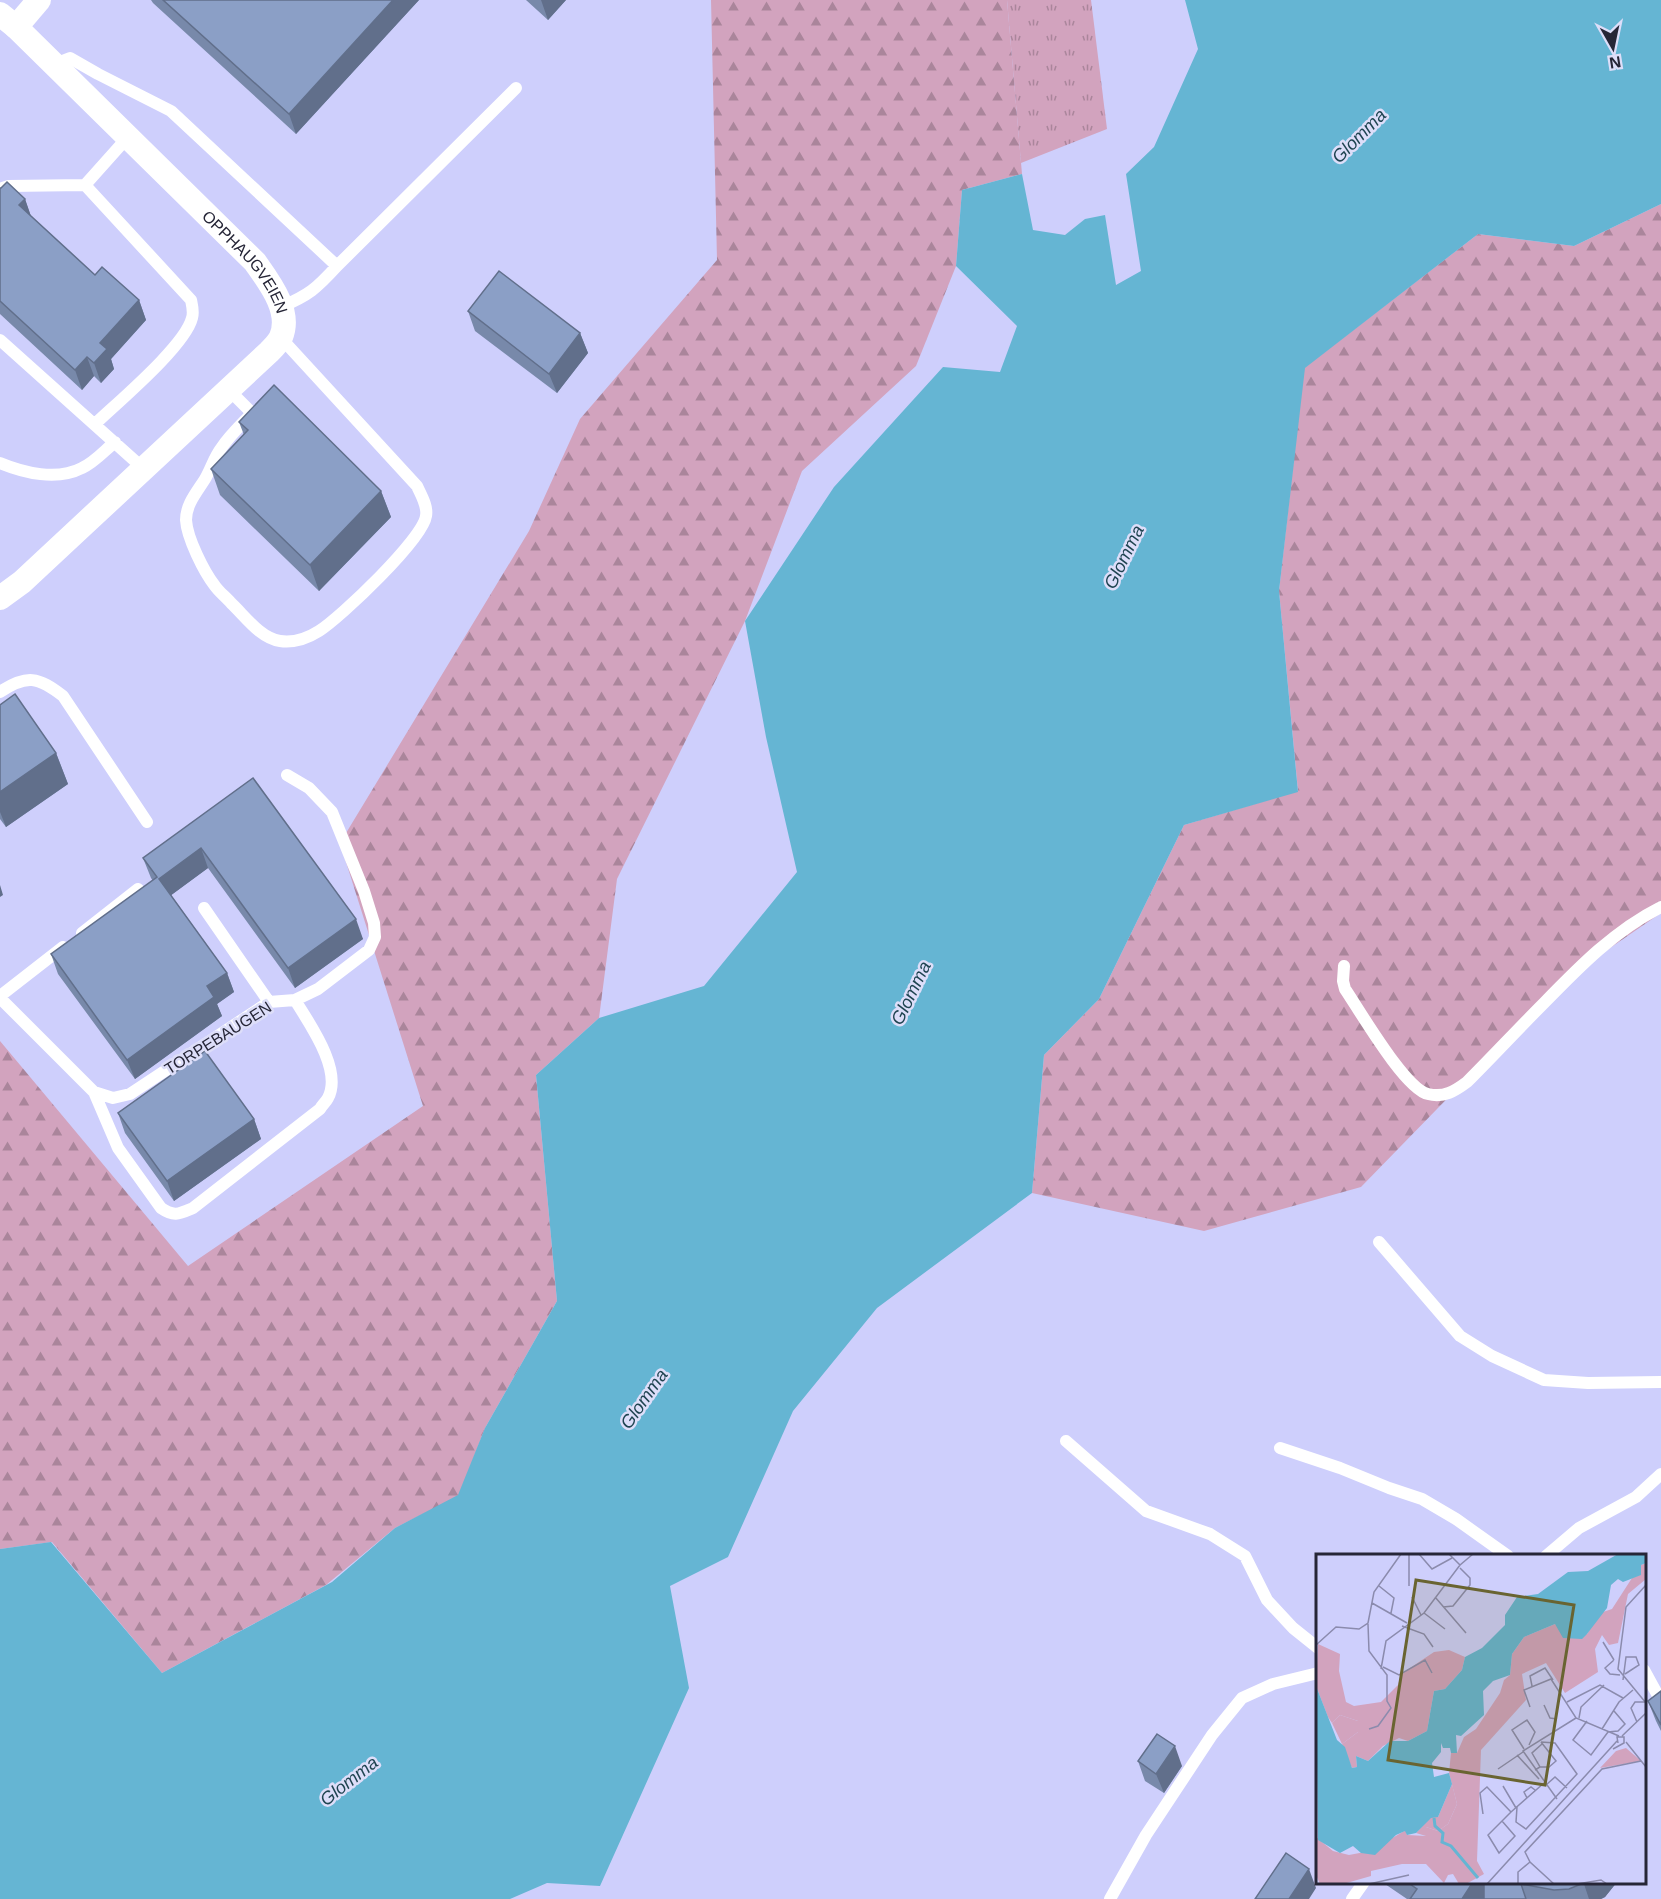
<svg xmlns="http://www.w3.org/2000/svg" width="1661" height="1899" viewBox="0 0 1661 1899" font-family="Arial,sans-serif">
	<style>
		.grass { fill: url(#grass-tufts) }
		.forest { fill: url(#forest-firs) }
		.water { fill: #65b5d3 }
		.lines { fill: none; stroke-linecap: round; stroke-linejoin: round }
		.service { stroke: #fff; stroke-width: 12 }
		.minor { stroke: #fff; stroke-width: 24 }
		.wall { fill: #7889aa }
		.shaded-wall { fill: #616f8b }
		.building { fill: #8b9fc6; stroke: #616f8b; stroke-width: 1.5 }
		.labels { text-anchor: middle; dominant-baseline: central; stroke-width: 5; stroke-linejoin: round; paint-order: stroke }
		.street-label { font-size: 16px; fill: #262637; stroke: #dddef9 }
		.water-label { font-size: 18px; font-style: italic; fill: #1f4451; stroke: #dddef9 }
		.inset-river { fill: none; stroke: #65b5d3; stroke-width: 3 }
		.inset-road { fill: none; stroke: #8b8bad; stroke-width: 1.5 }
		.view { fill: #696431; fill-opacity: 0.15; stroke: #696431; stroke-width: 3 }
		.inset-edge { fill: none; stroke: #262637; stroke-width: 3 }
	</style>
	<defs>
		<pattern id="grass-tufts" width="24" height="20" patternUnits="userSpaceOnUse" patternTransform="scale(1.5)"><rect width="24" height="20" fill="#d2a3be"/><path d="M3 7l-1-3M5 7V3M7 7l1-3M15 17l-1-3M17 17v-4M19 17l1-3" fill="none" stroke="#aa859b"/></pattern>
		<pattern id="forest-firs" width="22" height="20" patternUnits="userSpaceOnUse" patternTransform="scale(1.5)"><rect width="22" height="20" fill="#d2a3be"/><path d="M5 1l3.5 6h-7zM16 11l3.5 6h-7z" fill="#aa859b"/></pattern>
	</defs>
	<rect width="100%" height="100%" fill="#cecffc"/>
	<path class="grass" d="M1007 0H1091L1107 129 1021 163Z"/>
	<path class="forest" d="M711 0H1007L1022 174 962 190 956 266 916 366 802 471 745 621 617 879 599 1018 536 1075 557 1301 485 1428 459 1496 395 1528 326 1585 162 1673 52 1542 0 1549V1041L188 1266 423 1106 340 843 529 531 580 419 717 260Z
		M1661 204V913L1578 970 1513 1031 1361 1187 1204 1231 1032 1193 1044 1055 1099 999 1184 825 1298 791 1279 591 1304 368 1478 234 1574 246Z"/>
	<path class="water" d="M1185 0H1661V204L1574 246 1478 234 1305 368 1279 591 1298 792 1184 825 1099 999 1044 1055 1032 1193 877 1308 793 1411 728 1557 670 1586 689 1688 600 1886 547 1883 510 1899H0V1549L51 1542 162 1673 332 1582 395 1528 458 1495 485 1428 557 1301 536 1075 599 1018 704 986 797 872 766 737 745 621 834 487 943 367 1000 372 1017 326 956 266 962 190 1022 174 1033 230 1065 235 1085 219 1105 215 1116 285 1141 271 1126 174 1154 147 1198 49Z"/>
	<g class="lines">
		<path class="service" d="M52 65 70 58 98 74 171 111 337 266
			M0 189 8 186 85 185
			M281 307C309 295 316 289 337 266L516 88
			M0 340 144 469
			M229 390 252 413C242 424 230 435 222 447 214 457 211 469 205 479 197 492 186 504 186 520 187 538 204 572 215 586 219 592 226 597 231 603 245 616 260 638 280 641 294 643 308 638 319 631 341 617 423 539 426 516 428 506 421 495 417 486L281 338
			M95 424C118 402 185 346 192 318 194 312 192 305 191 300L85 185 127 138
			M0 463C24 473 57 481 82 468 95 462 104 451 115 442
			M0 692C27 674 38 677 63 696L147 822
			M204 908 269 1002
			M82 933 138 889
			M1344 966 1343 981 1345 989C1360 1011 1405 1089 1428 1094 1444 1098 1455 1091 1467 1082 1493 1056 1518 1029 1544 1003 1579 967 1615 930 1661 907
			M0 996 63 947
			M0 998 94 1092 113 1098 130 1094 269 1002 295 1000 318 989 369 950 375 937 374 923 364 891 332 812 309 788 287 775
			M94 1092 118 1148 161 1208C174 1217 179 1214 193 1208L320 1109C322 1105 326 1102 328 1098 343 1070 309 1023 295 1000
			M1379 1242 1460 1336 1492 1356 1544 1380 1588 1383 1661 1382
			M1066 1441 1146 1511 1210 1534 1245 1556 1267 1600 1293 1628 1318 1648
			M1280 1448 1340 1468 1389 1488 1422 1499 1456 1519 1508 1556
			M1546 1556 1579 1528 1636 1497 1661 1474
			M1644 1670 1661 1701
			M1110 1899 1146 1835 1212 1735 1242 1698 1273 1684 1318 1673
			M1352 1899 1364 1882"/>
		<g class="minor">
			<path id="s1" d="M0 14 16 27 255 262C269 282 292 311 281 337 279 342 273 348 269 352L81 527 22 582 0 598"/>
			<path d="M16 27 39 0"/>
		</g>
	</g>
	<path class="wall" d="M151 0H419L296 134 153 3Z
		M526 0H566L548 20Z
		M0 188 25 199 31 217 95 275 139 300 146 320 111 359 114 369 101 383 94 376 82 390 0 314Z
		M468 311 580 333 588 353 557 393 475 331Z
		M239 422 381 491 391 517 319 591 220 495 211 469 244 435Z
		M0 705 56 753 68 784 6 827 0 819Z
		M253 778 363 939 295 988 208 868 171 895 227 973 234 992 217 1004 222 1016 135 1079 58 974 51 954 153 881 151 878 143 858Z
		M118 1113 254 1119 261 1139 174 1201 125 1133Z
		M1661 1691V1731L1656 1721 1648 1701Z
		M1138 1761 1182 1766 1164 1793 1145 1781Z
		M1385 1882H1617L1605 1897 1601 1899H1407L1385 1884Z"/>
	<path class="shaded-wall" d="M393 0H419L296 134 289 114Z
		M541 0H566L548 20Z
		M25 199 32 219 19 205Z
		M139 300 146 320 111 359 114 369 101 383 94 363 100 343Z
		M580 333 588 353 557 393 549 374Z
		M87 357 94 376 82 390 75 370Z
		M381 491 391 517 319 591 310 565Z
		M56 753 68 784 6 827 0 812V792Z
		M201 848 208 868 166 899 159 879Z
		M0 885 3 895 0 897Z
		M356 919 363 939 295 988 288 968Z
		M227 973 234 992 217 1004 222 1016 135 1079 127 1060 207 986Z
		M254 1119 261 1139 174 1201 167 1181Z
		M1175 1746 1182 1766 1164 1793 1156 1774Z
		M1309 1869 1316 1888 1309 1899H1289Z
		M1473 1882H1489L1484 1899H1462Z
		M1586 1882H1617L1605 1897 1601 1899H1589L1584 1884Z"/>
	<path class="building" d="M163 0H393L289 114Z
		M7 182 25 199 19 205 95 275 102 267 139 300 100 343 107 349 94 363 87 357 75 370 0 301V188H1Z
		M499 271 580 333 549 374 468 311Z
		M274 385 381 491 310 565 211 469 248 430 239 422Z
		M15 694 56 753 0 792V705Z
		M253 778 356 919 288 968 201 848 159 879 227 973 207 986 214 997 127 1060 51 954 157 877 143 858Z
		M205 1051 254 1119 167 1181 118 1113Z
		M1661 1691V1725L1648 1701Z
		M1157 1734 1175 1746 1156 1774 1138 1761Z
		M1286 1853 1309 1869 1289 1899H1255Z
		M1407 1882H1473L1462 1899H1410L1417 1889Z
		M1484 1882H1586L1569 1889 1554 1890 1521 1884 1526 1899H1484Z"/>
	<g class="labels">
		<g class="street-label">
			<text stroke="none"><textPath href="#s1" startOffset="350">OPPHAUGVEIEN</textPath></text>
			<text transform="translate(218 1038) rotate(-32)">TORPEBAUGEN</text>
		</g>
		<g class="water-label">
			<text transform="translate(1359 136) rotate(-45)">Glomma</text>
			<text transform="translate(1124 557) rotate(-64)">Glomma</text>
			<text transform="translate(911 993) rotate(-64)">Glomma</text>
			<text transform="translate(644 1399) rotate(-55)">Glomma</text>
			<text transform="translate(349 1781) rotate(-38)">Glomma</text>
		</g>
	</g>
	<g transform="translate(1316 1554)">
		<rect width="330" height="330" fill="#cecffc"/>
		<path d="M24 161 42 167V178L26 190 16 169ZM310 194 325 207 284 214 300 197ZM136 230 141 250 132 270 122 277 110 273V282L100 279 115 263H122Z" fill="#d2a3be"/>
		<path d="M330 9V25L312 40 302 89 293 91 286 81 279 95 282 118 249 139 230 109 206 120 210 146 165 196 161 307 168 320 150 330H143L137 320 132 321 128 329 110 310H86L55 317V322L27 330H4L0 321V283L17 297 33 301 54 297 90 276 91 281 110 282V273L122 277 132 270 141 250 133 219 135 199H141L148 183 160 175 184 139 188 126 194 121 196 100 208 83 239 70 271 80 284 59 296 55 316 24 325 20V11ZM2 90 24 100 23 117 30 148 38 152 65 148 82 131 85 120 118 98 133 96 149 103 146 116 129 135 118 137 111 177 92 187 83 184 67 192 52 207 40 202 41 213 36 214 26 190 42 178V167L24 161 16 169 12 163 0 132Z" fill="#d2a3be"/>
		<path d="M302 0H330V9L325 11V21L307 28 302 25 295 31 291 54 271 80 266 85 247 84 239 70 208 83 196 100 194 121 177 127 167 137 168 161 145 182 140 181 141 199H135L134 194H127L125 189V198L116 209 118 223 133 219 136 230 122 263 115 264 100 279 91 281 89 277 80 281 59 301 45 299 37 292 24 299 2 286 0 132 21 186 29 193 36 214 41 213 40 202 52 207 74 187H92L111 177 118 137 129 135 146 116 149 103 166 94 189 71V61L201 43 222 40 252 18 272 17Z" fill="#65b5d3"/>
		<path class="inset-river" d="M118 264 119 272 127 279 126 288 135 292 162 324"/>
		<path class="inset-road" d="M103 0 116 15 136 4M133 0 144 11 157 0M330 31 310 53 302 115 330 149M63 32 78 44 75 59M93 32V0M96 43 105 61M119 43 150 79M56 49 91 69M127 53 137 52 154 31V24L144 14M108 59 129 75M52 70 53 97 71 121V147L75 154 62 172 53 175M86 72 108 80 117 93M287 88 298 106M0 91 20 73 43 75 52 69 58 38 85 0M298 106 289 114 294 120 304 121M67 113 83 121 109 106 116 119M65 115 70 87 108 59 144 11M307 126 310 103H320L323 111 309 120M216 132 214 122 229 114 237 126M251 148 284 131 307 144M228 151 234 164 241 165M214 153 208 136 235 125 260 164 303 182M263 164 265 153 288 131M271 167 257 186 275 201 292 178 302 177 309 170 298 157M321 168 315 154 319 148H329M286 175 303 148 317 136M306 182 330 159M310 188 330 213M208 195 196 176 211 166 219 178 213 191M297 195 308 189V183H301L302 189M201 201 223 225M224 213H233L240 207 225 188M182 215 207 198M219 216 224 213 216 199 226 190M230 231 239 223 251 234M187 232 200 254M211 244 208 238 215 233 219 236M241 245 207 197 260 164M201 253 200 268 210 275 261 220 239 189 225 188M167 260 164 239 171 233 195 258M186 267 199 282 183 299 172 281 195 258 228 229M53 330 93 321M171 330 301 187M202 330V318L214 308M238 330 214 308 209 298 286 215 325 207M261 330 285 326 291 330"/>
		<path class="view" d="M100 26 258 51 229 231 72 206Z"/>
		<rect width="330" height="330" class="inset-edge"/>
	</g>
	<g transform="translate(1613 48) rotate(171)" stroke="#dddef9" stroke-width="4.5" paint-order="stroke">
	<path d="M0-4.5L10 22L0 15L-10 22Z" fill="#262637"/>
	<text y="-9" font-size="16" font-weight="bold" text-anchor="middle" fill="#262637">N</text>
	</g>
</svg>
